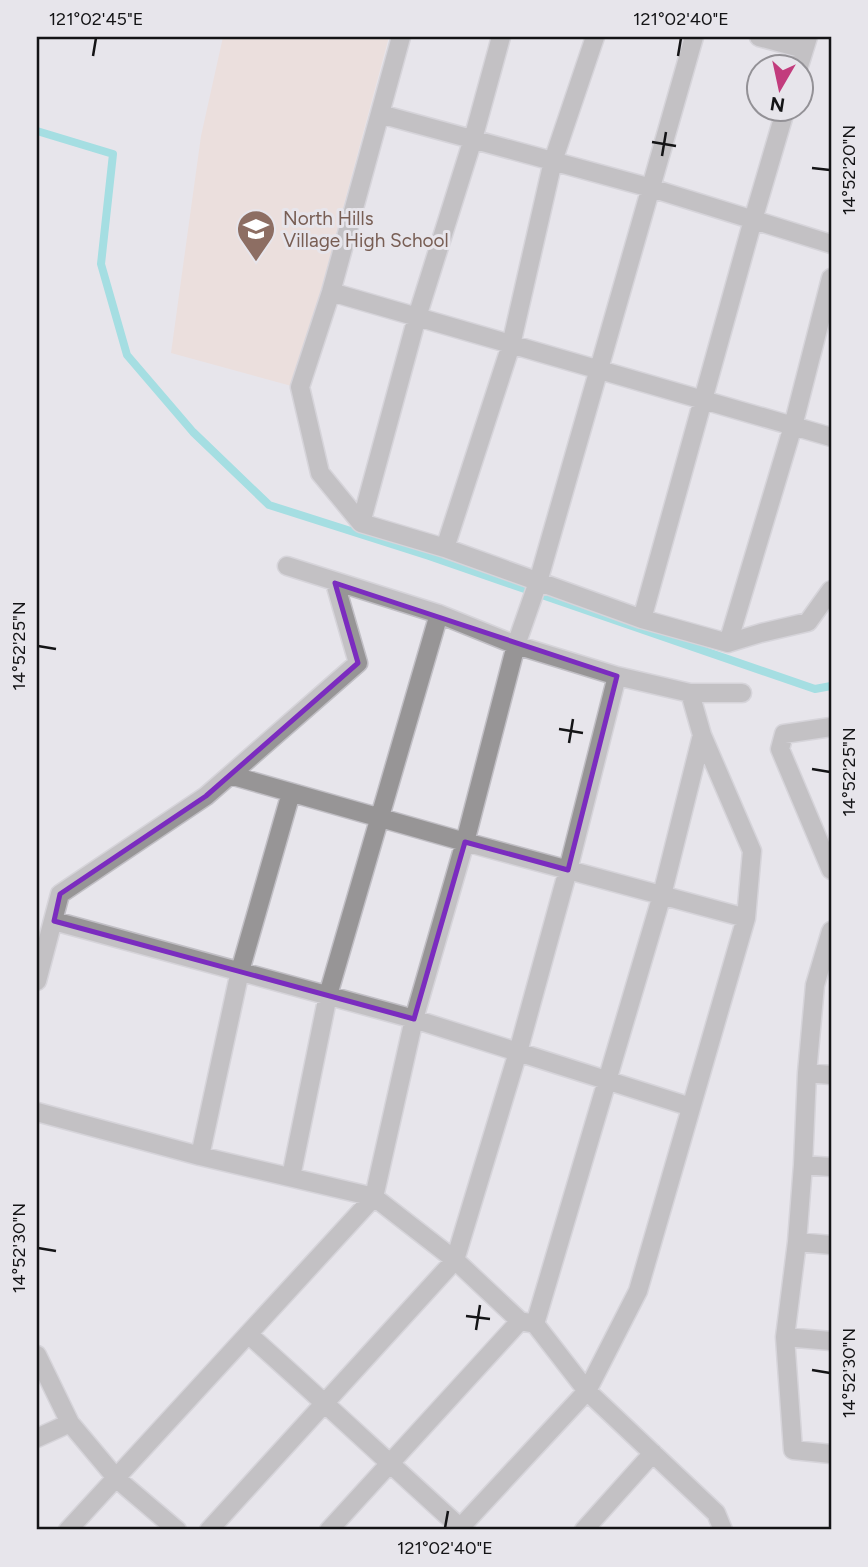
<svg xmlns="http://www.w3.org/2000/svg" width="868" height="1567" viewBox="0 0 868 1567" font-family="Figtree,sans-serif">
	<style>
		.education { fill: #efd7cd }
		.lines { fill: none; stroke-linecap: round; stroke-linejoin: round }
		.stream { stroke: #55d4d7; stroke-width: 8 }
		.minor-casing { stroke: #c1bfc5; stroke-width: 21 }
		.minor { stroke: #979596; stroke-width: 18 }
		.marked { fill: none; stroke: #7b2cbf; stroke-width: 5; stroke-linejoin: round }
		.ticks { fill: none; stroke: #141416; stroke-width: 2.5 }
		.labels { text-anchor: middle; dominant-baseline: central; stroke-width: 6; stroke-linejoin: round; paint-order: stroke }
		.education-label { font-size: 19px; fill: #785e54; stroke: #e7e5eb; text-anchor: start }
		.neatline { fill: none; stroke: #141416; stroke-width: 2.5 }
		.ticks-label { font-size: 18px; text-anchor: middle; fill: #141416 }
	</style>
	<rect width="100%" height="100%" fill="#e7e5eb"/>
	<path class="education" d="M223 37H389L295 387 171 353 201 136Z"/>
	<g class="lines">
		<path class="stream" d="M37 131 113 154 101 264 127 355 193 432 269 505 429 556 815 689 831 686"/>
		<defs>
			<path id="minor" d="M401 37 331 292 300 387 320 473 361 523 445 548 642 619 728 643 761 633 808 622 831 590
				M759 37 804 49
				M799 66 808 37
				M380 114 651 188 831 244
				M331 292 831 437
				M361 523 417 317 473 139 501 37
				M445 548 511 345 553 161 595 37
				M287 566 439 614 516 645 617 676 690 693H742
				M642 619 753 220 786 108
				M728 643 793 426 831 278
				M831 727 784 734 780 749 831 870
				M230 775 465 842 746 918
				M54 921 414 1019 691 1107
				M831 931 815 985 807 1073 803 1165 797 1242 785 1337 793 1450 831 1454
				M37 981 60 894 206 796 358 663 335 583
				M807 1073 831 1075
				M37 1112 200 1156 374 1197 455 1260 520 1321 535 1324 587 1391 716 1513 723 1530
				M200 1156 240 971 291 793
				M803 1165 831 1167
				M291 1177 328 995 439 614
				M797 1242 831 1245
				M535 1324 662 895 702 735
				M248 1334C320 1398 391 1465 463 1530
				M785 1337 831 1341
				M37 1355 70 1423 117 1479 177 1530
				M37 1438 70 1423
				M68 1530 374 1197 414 1019 465 842 516 645 538 582 694 37
				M209 1530 455 1260 518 1052 568 870 617 676
				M329 1530 520 1321
				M458 1530 587 1391 638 1291 746 918 752 851 702 735 690 693
				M584 1530 653 1453"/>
		</defs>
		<use href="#minor" class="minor-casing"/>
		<use href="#minor" class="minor"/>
	</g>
	<path d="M0 0H868V1567H0ZM335 583 617 676 568 870 465 842 414 1019 54 921 60 894 206 796 358 663Z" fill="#e7e5eb" fill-opacity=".55" fill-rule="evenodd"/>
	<path class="marked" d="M335 583 617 676 568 870 465 842 414 1019 54 921 60 894 206 796 358 663Z"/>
	<path class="ticks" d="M93 56 96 38M678 56 681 38M652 142 676 146M662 156 666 132M812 168 830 170M38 646 56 649M559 729 583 733M569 743 573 719M812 769 830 772M38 1248 56 1251M466 1316 490 1319M476 1330 480 1305M812 1370 830 1373M445 1528 448 1511"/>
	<defs>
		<symbol id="school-pin" viewBox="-11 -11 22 30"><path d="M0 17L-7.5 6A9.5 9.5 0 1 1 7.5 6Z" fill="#8d6e63" stroke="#e7e5eb"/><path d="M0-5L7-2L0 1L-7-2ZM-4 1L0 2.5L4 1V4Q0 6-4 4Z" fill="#fff"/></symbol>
	</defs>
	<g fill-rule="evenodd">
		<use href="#school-pin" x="234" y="207" width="44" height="60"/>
	</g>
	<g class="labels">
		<g class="education-label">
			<text x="283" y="218">North Hills<tspan x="283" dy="22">Village High School</tspan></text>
		</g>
	</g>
	<rect width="868" height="1567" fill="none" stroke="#e7e5eb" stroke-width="77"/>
	<g transform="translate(780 88) rotate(189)"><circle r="33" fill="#e7e5eb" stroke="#939196" stroke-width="2"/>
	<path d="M0-5L12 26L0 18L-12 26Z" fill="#c23c7d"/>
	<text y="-10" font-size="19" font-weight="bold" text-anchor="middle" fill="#141416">N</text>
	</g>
	<rect x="38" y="38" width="792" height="1490" class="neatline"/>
	<g class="ticks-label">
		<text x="96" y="25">121°02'45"E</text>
		<text x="681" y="25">121°02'40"E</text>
		<text transform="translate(849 170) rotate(-90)" y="6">14°52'20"N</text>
		<text transform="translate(19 646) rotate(-90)" y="6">14°52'25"N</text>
		<text transform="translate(849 772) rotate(-90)" y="6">14°52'25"N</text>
		<text transform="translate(19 1248) rotate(-90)" y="6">14°52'30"N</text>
		<text transform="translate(849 1373) rotate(-90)" y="6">14°52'30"N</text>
		<text x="445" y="1554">121°02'40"E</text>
	</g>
</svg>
